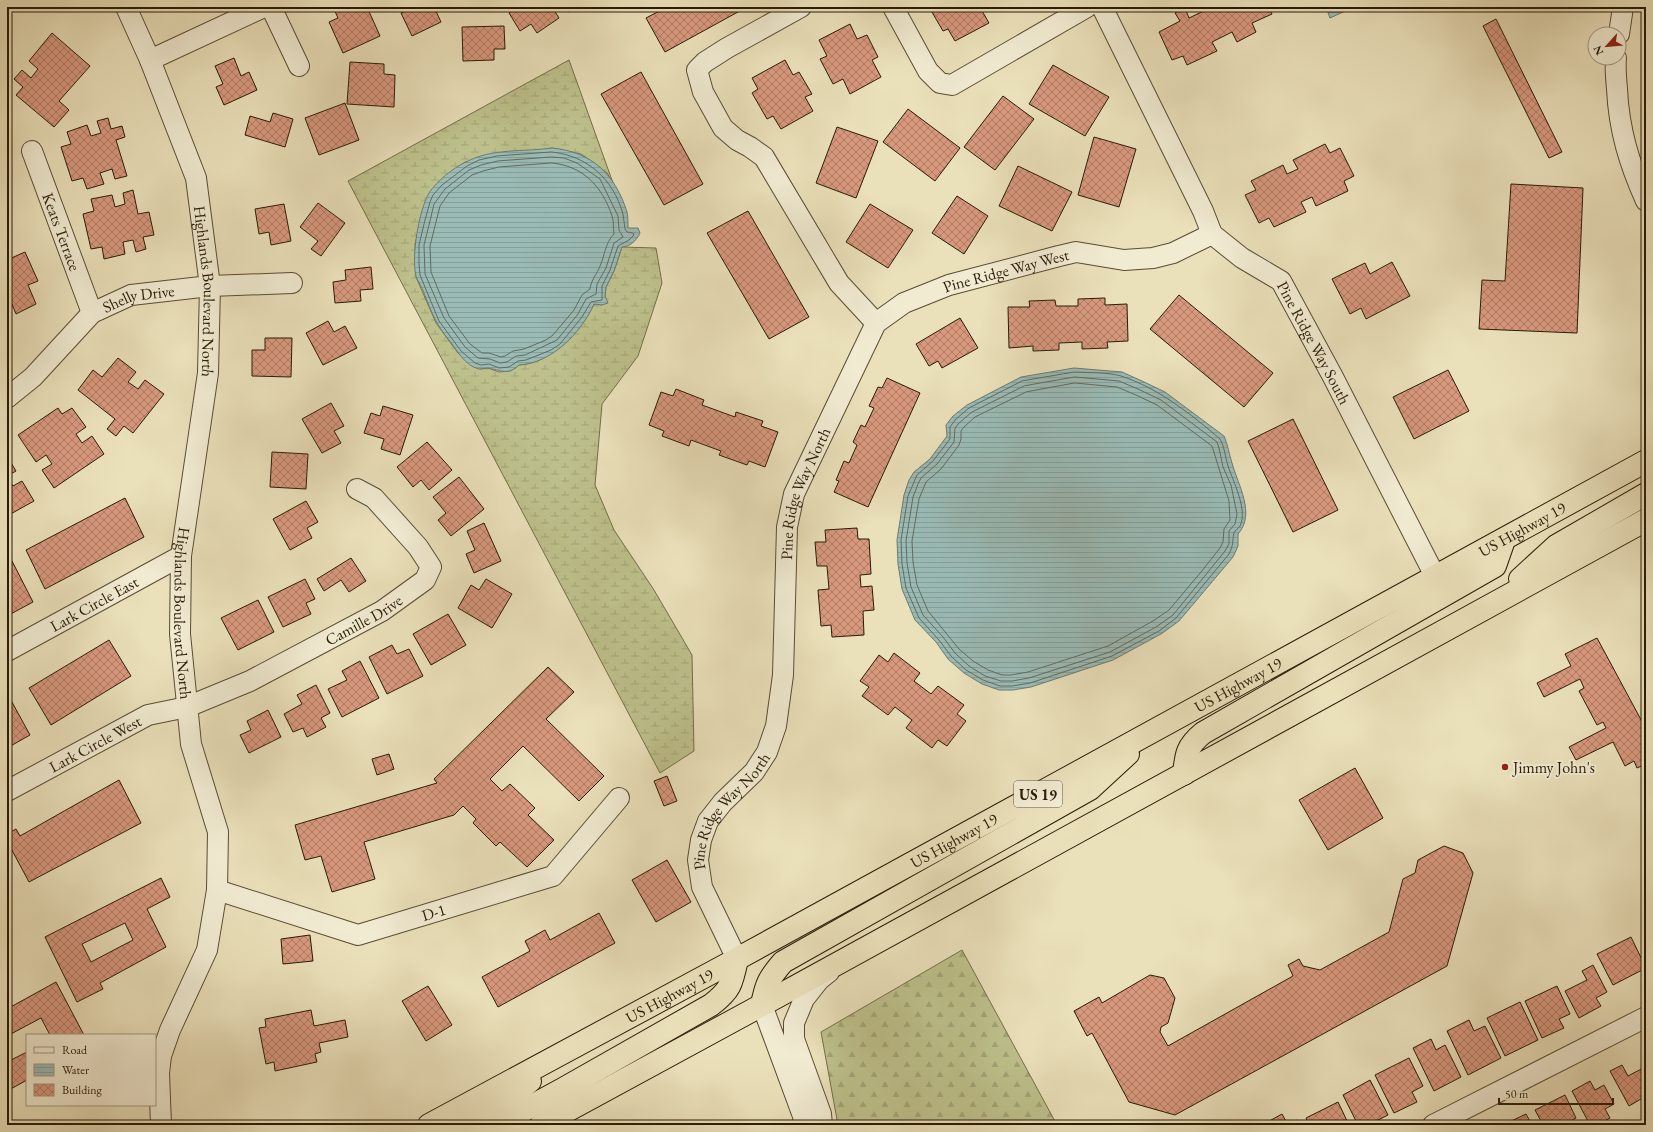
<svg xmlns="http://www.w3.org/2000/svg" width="1653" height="1132" viewBox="0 0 1653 1132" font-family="'EB Garamond',serif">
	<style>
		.forest { fill: url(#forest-firs); stroke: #736e48 }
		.wetland { fill: url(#wetland-marsh); stroke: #736e48 }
		.water { fill: url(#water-rules); stroke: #6d7b70 }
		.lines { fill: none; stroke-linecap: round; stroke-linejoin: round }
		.shore { stroke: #626b5e; stroke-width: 1 }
		.building { fill: url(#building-cross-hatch); stroke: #291b06; fill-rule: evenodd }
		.minor-casing { stroke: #594c33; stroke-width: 22 }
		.highway-casing { stroke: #291b06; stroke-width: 24 }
		.minor { stroke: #f1ebd2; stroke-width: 20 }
		.highway { stroke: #eae0ba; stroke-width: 22 }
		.poi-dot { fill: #8f2418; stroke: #f1ebd2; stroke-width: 1.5 }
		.labels { text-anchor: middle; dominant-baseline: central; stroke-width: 4; stroke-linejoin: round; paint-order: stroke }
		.shield { fill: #f1ebd2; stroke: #655943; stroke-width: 1 }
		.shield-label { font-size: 15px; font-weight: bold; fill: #291b06 }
		.street-label { font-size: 16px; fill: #291b06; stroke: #f1ebd2 }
		.poi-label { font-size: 16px; fill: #291b06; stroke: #f1ebd2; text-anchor: start }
	</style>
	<defs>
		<pattern id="forest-firs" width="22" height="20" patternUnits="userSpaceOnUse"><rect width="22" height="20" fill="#bdc08b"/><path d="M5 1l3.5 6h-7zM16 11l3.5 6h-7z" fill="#a2a476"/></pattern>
		<pattern id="wetland-marsh" width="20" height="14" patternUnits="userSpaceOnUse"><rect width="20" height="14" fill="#bdc08b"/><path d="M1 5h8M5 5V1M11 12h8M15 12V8" fill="none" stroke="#a2a476"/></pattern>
		<pattern id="water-rules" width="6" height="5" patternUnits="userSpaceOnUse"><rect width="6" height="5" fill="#9abbb6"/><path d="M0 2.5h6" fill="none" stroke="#85a09b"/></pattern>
		<pattern id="building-cross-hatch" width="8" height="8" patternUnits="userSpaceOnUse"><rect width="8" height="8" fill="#d8987e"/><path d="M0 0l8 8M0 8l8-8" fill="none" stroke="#af7b65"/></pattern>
	</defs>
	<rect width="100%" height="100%" fill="#eae0ba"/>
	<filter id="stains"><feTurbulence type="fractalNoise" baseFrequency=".005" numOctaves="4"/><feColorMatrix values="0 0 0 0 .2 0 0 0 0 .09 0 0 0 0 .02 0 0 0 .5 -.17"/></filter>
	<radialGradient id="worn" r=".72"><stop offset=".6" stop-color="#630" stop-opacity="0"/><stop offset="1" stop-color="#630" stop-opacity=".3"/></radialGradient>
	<path class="forest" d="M962 950 1057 1125H838L821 1032Z"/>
	<path class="wetland" d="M569 60 613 183 607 173 581 154 552 148 465 162 439 182 430 193 426 201 415 244 416 277 436 323 458 353 473 366 480 369 488 368 499 372 510 371 515 368 519 365C551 363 581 332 594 304L602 305 605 296 606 287 614 271 622 247 656 248 662 283 638 356 602 404 595 485 614 530 654 590 692 655 694 751 660 773 348 181Z"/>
	<path class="water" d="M1326 7H1354L1330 18Z
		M552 148C592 152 615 174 627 212 628 217 628 223 628 228H638L640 233C637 240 630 247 622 247L614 271 606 287 605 296 608 303 602 305 594 304C581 333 552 363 519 365 508 376 501 370 488 368 485 368 482 369 479 369 465 366 457 350 449 340 435 323 432 313 424 293 422 287 418 282 416 276 411 257 419 210 429 193 437 181 453 168 466 162 492 148 524 152 552 148Z
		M1074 368 1122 372 1142 381 1165 392 1224 436C1228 445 1229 454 1232 463 1238 485 1256 514 1238 534V546L1233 557 1179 621 1161 634 1113 660 1031 687 1013 690H999L982 684 964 673 948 659 936 642 915 620 902 589 898 564 897 540 904 495 909 480 914 472 930 459 947 436 946 425 953 416 967 405 1021 377Z"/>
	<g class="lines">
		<path class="shore" d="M552 152C588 156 613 179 623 214 624 219 624 224 625 229L627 232 633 233 634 235 629 240 618 246 610 270 602 286V300L591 302 582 317 560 344 551 350 526 360 518 361 509 367 499 368 489 364 481 365 475 363 461 351 439 321 420 275 419 264V245L425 220 430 202 433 195 442 185 467 166 479 160 497 156Z
			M552 157 564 158 577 163 600 179 618 216 619 230 623 237 614 243 606 268 597 284 596 294 586 299 578 314 557 340 525 355 516 356 507 362 500 363 490 359 478 358 465 347 444 318 425 274 424 245 430 221 434 204 445 189 469 170 481 165 498 161Z
			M552 163C583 166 602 186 612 216 614 221 613 228 614 234 605 243 605 255 600 266 597 274 591 280 590 289L582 295 574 310 553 335 546 340 524 349 513 351 505 356 501 357 489 353H482L470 344 449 316 431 272 430 246 440 206 449 193 472 175 483 171 499 167Z
			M1075 372C1090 373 1107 372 1121 376 1158 388 1191 414 1220 439 1225 448 1225 457 1228 466 1233 481 1248 510 1240 526 1238 529 1235 530 1234 533 1232 542 1234 544 1229 554L1176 618 1159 631 1112 656 1030 683 1012 686H1000L983 680 966 670 951 656 939 640 919 618 906 588 902 564 901 540 908 496 917 475 933 461 950 439V427L956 419 969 408 1022 381Z
			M1075 377 1119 381 1138 389 1161 400 1217 442 1219 448 1223 467 1231 485 1237 514 1235 524 1229 531V544L1225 551 1173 615 1156 627 1110 652 1029 678 1012 681H1001L985 676 969 666 955 653 943 637 923 615 911 587 907 563 906 541 913 497 918 484 921 478 937 464 954 442 955 428 959 423 972 412 1024 386Z
			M1075 383 1117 387 1136 395 1157 405 1212 446 1229 501 1230 520 1224 529 1223 542 1220 548 1201 572 1169 610 1153 621 1108 646 1028 672 1011 675H1002L988 670 973 661 959 649 928 611 917 585 913 562 912 541 919 499 926 482 941 469 959 445 961 439V431L964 427 975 417 1026 392Z"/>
	</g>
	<path class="building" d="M333 7H356L357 9 361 7H367L380 36 343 53 329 22 338 18Z
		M414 7H434L441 22 412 36 401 13Z
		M518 7H552L559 18 537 33 531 24 520 31 509 13Z
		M565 7H576L568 12Z
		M667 7H747L665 52 646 18Z
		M929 7H984L981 9 989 23 955 41 948 29 943 31Z
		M1212 7H1269L1272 14 1252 23 1256 32 1237 42 1232 32 1212 42 1217 51 1187 65 1183 56 1172 60 1159 32 1180 21 1175 13 1185 8 1189 18Z
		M1496 19 1562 152 1549 158 1483 26Z
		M850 24 857 39 867 35 878 57 872 60 881 77 850 94 843 79 833 84 820 59 827 56 819 40Z
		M504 26 505 49H494V60L463 61 462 27Z
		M52 33 90 66 59 101 69 110 54 127 16 95 23 87 14 79 22 70 31 78 38 69 29 61Z
		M234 58 241 76 249 72 257 90 224 105 216 87 223 84 215 66Z
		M785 60 793 75 799 72 812 94 805 97 813 111 781 129 773 116 767 119 752 93 758 89 752 78Z
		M350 62 384 64V74L395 75 394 107 347 104Z
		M1053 65 1109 97 1085 136 1029 104Z
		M641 72 703 184 664 205 601 94Z
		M1003 96 1034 119 995 170 964 147Z
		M345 103 359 140 319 155 305 118Z
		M908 109 960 148 935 181 883 142Z
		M273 113 293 119 285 147 245 135 250 116 270 122Z
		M108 118 111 129 122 126 125 137 116 140 127 176 115 179 112 169 100 173 104 184 87 189 83 178 72 181 61 147 71 144 67 132 87 125 91 136 101 133 97 121Z
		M837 127 878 141 856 198 816 183Z
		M1094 137 1136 149 1119 207 1078 195Z
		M1325 144 1330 153 1340 148 1354 176 1344 181 1348 191 1316 206 1312 197 1301 202 1306 212 1274 227 1269 218 1259 223 1245 195 1256 190 1251 181 1283 165 1287 174 1298 169 1293 160Z
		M1018 166 1072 192 1052 231 999 206Z
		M1511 184 1583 188 1577 333 1479 329 1482 280 1505 281Z
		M133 190 138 214 149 212 154 235 143 237 146 249 136 252 133 240 123 242 125 254 104 259 102 247 91 249 83 214 94 211 91 199 112 195 115 207 125 204 123 193Z
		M957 196 988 216 964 254 932 233Z
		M318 203 345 223 321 256 311 249 318 241 300 227Z
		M284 204 291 241 271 245 269 232 259 234 255 209Z
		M870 204 913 230 888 268 846 242Z
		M748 211 809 317 769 339 707 233Z
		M25 252 38 281 28 285 36 304 16 314 12 304 7 306V260Z
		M1392 262 1410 296 1366 319 1361 308 1350 314 1332 279 1365 263 1370 274Z
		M371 267 373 289 360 290 361 301 335 303 333 282 346 280 345 270Z
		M1179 295 1273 373 1244 407 1150 329Z
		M1105 298V305L1127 304 1128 341 1107 342 1108 348 1082 349V342L1059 343V350L1033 351V346L1009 348 1008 307H1030L1029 301 1055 300 1056 306H1078V299Z
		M960 318 978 348 942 368 938 361 929 366 916 344Z
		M328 321 334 332 345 326 357 348 323 365 306 333Z
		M265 338H292L291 377 252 376V350H265Z
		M118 358 136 372 128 382 138 389 145 380 164 394 133 433 124 426 116 436 107 429 115 419 78 390 93 370 102 377Z
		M1448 370 1469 411 1414 439 1393 397Z
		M887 378 920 393 868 507 834 492 839 481 836 480 844 461 849 463 857 445 853 442 861 425 865 427 874 408 869 406 878 387 882 388Z
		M676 389 704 400 702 405 735 417 736 412 763 421 761 426 778 432 765 467 749 461 747 465 719 455 721 451 691 440 689 446 662 436 664 431 649 425 661 392 673 396Z
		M331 403 344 426 334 431 341 443 322 453 302 419Z
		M383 406 413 415 400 455 381 449 384 439 364 433 371 413 380 416Z
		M58 408 62 414 72 408 86 427 76 434 82 443 92 436 104 454 54 488 42 470 52 464 46 455 36 462 18 435Z
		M1293 419 1338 510 1293 532 1248 441Z
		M427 442 452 470 429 490 421 480 413 487 397 467Z
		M272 452 308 454 306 489 270 487Z
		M10 461 16 471 7 476V463Z
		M7 477 13 486 22 481 34 501 7 516Z
		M459 477 484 509 451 536 438 520 446 513 433 497Z
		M125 498 144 537 45 589 26 550Z
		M306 501 318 522 307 528 312 538 290 550 273 519Z
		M484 523 501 561 474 573 466 554 475 550 467 531Z
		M857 528 858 539H869L871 574 860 575 861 587 872 586 874 610 863 611 864 635 832 637 831 625 821 626 818 590 829 589 827 566H817L815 542H826L825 530Z
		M351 558 366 581 349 592 341 580 324 591 317 579Z
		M12 561 33 602 7 616V564Z
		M305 579 315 599 306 603 311 614 283 627 268 597Z
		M486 579 512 594 492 628 458 608 471 585 479 590Z
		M258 600 274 632 238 650 221 618Z
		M448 614 466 645 431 665 413 634Z
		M1597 638 1646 729V764L1637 768 1634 761 1625 766 1613 742 1576 760 1569 747 1606 728 1603 722 1597 725 1579 691 1584 688 1580 679 1544 697 1537 683 1571 666 1565 654Z
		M109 640 131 676 51 725 29 688Z
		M392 645 397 654 409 649 423 676 387 694 369 657Z
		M894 653 920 673 914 681 931 694 938 686 964 705 957 714 966 721 947 746 938 740 932 748 906 728 912 720 895 707 888 715 862 696 869 687 860 681 879 655 888 662Z
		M360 661 379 698 342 717 328 689 347 680 342 671Z
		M548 667 574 692 546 719 604 776 579 801 523 746 490 779 502 791 510 784 535 808 528 815 554 840 527 867 500 842 496 846 473 823 476 819 463 806 454 815 364 842 375 879 332 892 321 856 305 860 295 825 437 783 434 779Z
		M316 685 330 713 321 718 326 727 307 737 303 728 293 732 284 714 302 704 297 695Z
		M7 693 30 735 7 748Z
		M268 710 281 737 249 753 240 735 251 730 247 721Z
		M389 754 394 769 377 775 372 759Z
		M1355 768 1383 818 1328 850 1299 800Z
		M667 776 677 801 664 806 654 781Z
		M119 780 141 823 29 882 7 841V834L16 829 20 836Z
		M1444 846 1463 853 1473 873 1447 966 1175 1115 1129 1102 1092 1033 1087 1036 1074 1011 1099 997 1102 1003 1150 975 1164 978 1175 998 1168 1023 1161 1027 1160 1032 1168 1046 1293 976 1288 965 1299 959 1303 966 1320 970 1389 932 1403 879 1415 873 1418 860Z
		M667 860 691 902 656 922 632 880Z
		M161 878 170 897 147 909 166 947 100 983 103 989 77 1002 45 937ZM125 923 133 940 91 962 82 944Z
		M599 913 615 943 498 1007 482 977 530 951 525 941 545 930 550 940Z
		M310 935 313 961 283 964 281 939Z
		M1631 937 1646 968 1613 985 1597 954Z
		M1593 965 1607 992 1596 998 1601 1006 1579 1018 1565 991 1587 980 1582 971Z
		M56 982 84 1035H50L41 1018 7 1036V1009Z
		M428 986 452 1025 426 1041 402 1001Z
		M1557 986 1570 1014 1559 1019 1564 1028 1542 1038 1525 1001Z
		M1520 1002 1538 1040 1505 1056 1487 1018Z
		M311 1010 314 1026 345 1020 348 1037 319 1043 321 1052 315 1054 317 1062 275 1071 274 1062 266 1064 259 1028 266 1027 265 1019Z
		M1469 1020 1474 1031 1485 1026 1501 1058 1468 1075 1447 1031Z
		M1431 1039 1436 1050 1445 1045 1461 1077 1434 1091 1413 1048Z
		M27 1052V1080L7 1091V1057L9 1061Z
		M1409 1058 1423 1086 1412 1092 1417 1102 1394 1113 1375 1075Z
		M1622 1065 1628 1076 1645 1067 1646 1069V1096L1629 1106 1610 1071Z
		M1370 1080 1388 1115 1368 1125H1358L1343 1095Z
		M1590 1081 1595 1090 1604 1085 1614 1104 1605 1109 1610 1118 1597 1125H1590L1572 1091Z
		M1565 1095 1576 1118 1563 1125H1543L1535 1110Z
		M1338 1102 1349 1125H1309L1306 1118Z
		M1282 1114 1288 1125H1265L1264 1124Z
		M1526 1114 1532 1125H1508L1507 1123Z
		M1297 1120 1299 1125H1288Z"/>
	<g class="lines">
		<defs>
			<g id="minor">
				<path id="s1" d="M126 7 150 60 196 178 210 286 208 373 181 556 180 634 191 744 218 832 217 890 207 950 170 1030 161 1056 159 1073 161 1125"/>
				<path d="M271 7 299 66"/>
				<path d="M801 7 727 48 705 62 697 70 703 92 723 128 737 140 750 147 764 157 839 283 876 323"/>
				<path d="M893 7 928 71 940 83 952 85 1087 7"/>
				<path id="s2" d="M1102 7 1203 211 1212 234 1242 258 1281 281 1333 377 1435 576"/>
				<path d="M1619 34 1623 7"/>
				<path d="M1616 58C1615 68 1616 78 1617 89 1619 130 1629 163 1646 201"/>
				<path d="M150 60 264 7"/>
				<path id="s3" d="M32 151 92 313"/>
				<path id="s4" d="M7 398 33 377 92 313 131 295 210 286 292 283"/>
				<path id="s5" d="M7 651 181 556"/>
				<path id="s6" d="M7 791 148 715 187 707 250 681 382 611 425 580 431 567 418 547 374 498 357 489"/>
				<path id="s7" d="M217 890 358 935 553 876 619 798"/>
				<path id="s8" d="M737 959 702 887 698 860 701 840 708 821 723 802 754 772 767 752 776 726 783 675 787 527 794 494 876 323 904 303 949 285 1059 256 1076 252 1124 260 1153 258 1173 253 1212 234"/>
				<path d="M762 1005 803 1116 804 1125"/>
				<path d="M822 1125 821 1114 794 1039V1023L804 999 819 980 829 972"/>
				<path d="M1433 1125 1646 1017"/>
			</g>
			<g id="highway">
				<path d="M1520 579 1556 546 1646 494"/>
				<path d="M1184 774C1186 754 1187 746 1203 733L1495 566 1504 540"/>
				<path d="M762 1005C766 984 769 978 783 962L1090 789 1128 754"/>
				<path id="s9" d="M429 1125 737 959 1646 461"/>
				<path d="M471 1125 492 1113 530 1081"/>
				<path d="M497 1125 563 1089 711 1005C731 990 732 983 737 959"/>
				<path d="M541 1125 762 1005 1646 520"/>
			</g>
		</defs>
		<use href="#minor" class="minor-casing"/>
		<use href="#highway" class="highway-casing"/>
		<use href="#minor" class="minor"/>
		<use href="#highway" class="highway"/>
	</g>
	<circle class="poi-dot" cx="1505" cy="767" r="4"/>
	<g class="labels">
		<rect class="shield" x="1014" y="781" width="48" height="26" rx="3"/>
		<g class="shield-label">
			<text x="1038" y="794">US 19</text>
		</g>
		<g class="street-label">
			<text stroke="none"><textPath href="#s3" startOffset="86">Keats Terrace</textPath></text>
			<text stroke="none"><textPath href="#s8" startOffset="831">Pine Ridge Way West</textPath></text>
			<text stroke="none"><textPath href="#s1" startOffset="299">Highlands Boulevard North</textPath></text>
			<text stroke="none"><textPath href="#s4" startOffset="170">Shelly Drive</textPath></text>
			<text stroke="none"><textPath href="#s2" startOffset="406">Pine Ridge Way South</textPath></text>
			<text stroke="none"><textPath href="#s8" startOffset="503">Pine Ridge Way North</textPath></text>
			<text stroke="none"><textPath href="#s9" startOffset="1245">US Highway 19</textPath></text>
			<text stroke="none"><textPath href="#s5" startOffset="99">Lark Circle East</textPath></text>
			<text stroke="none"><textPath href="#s1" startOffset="623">Highlands Boulevard North</textPath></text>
			<text stroke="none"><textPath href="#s6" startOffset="397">Camille Drive</textPath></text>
			<text stroke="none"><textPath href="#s9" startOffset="921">US Highway 19</textPath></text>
			<text stroke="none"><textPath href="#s6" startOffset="100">Lark Circle West</textPath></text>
			<text stroke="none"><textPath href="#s8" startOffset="167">Pine Ridge Way North</textPath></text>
			<text stroke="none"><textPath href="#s9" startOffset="597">US Highway 19</textPath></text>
			<text stroke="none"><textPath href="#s7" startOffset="227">D-1</textPath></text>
			<text stroke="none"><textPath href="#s9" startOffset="273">US Highway 19</textPath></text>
		</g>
		<g class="poi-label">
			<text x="1513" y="767">Jimmy John's</text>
		</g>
	</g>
	<rect width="1653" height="1132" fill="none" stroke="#eae0ba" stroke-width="24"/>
	<rect x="8" y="8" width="1637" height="1116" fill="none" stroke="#291b06" stroke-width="2"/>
	<rect x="12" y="12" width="1629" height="1108" fill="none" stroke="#291b06"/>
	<rect x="26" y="1034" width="130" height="72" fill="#f1ebd2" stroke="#a19880"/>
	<rect x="34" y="1047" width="20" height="6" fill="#f1ebd2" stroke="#a19880"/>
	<text x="62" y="1054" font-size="12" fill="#291b06">Road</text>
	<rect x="34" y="1064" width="20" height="12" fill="url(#water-rules)" stroke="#a19880"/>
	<text x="62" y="1074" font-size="12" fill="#291b06">Water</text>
	<rect x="34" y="1084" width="20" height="12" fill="url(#building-cross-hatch)" stroke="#a19880"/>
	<text x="62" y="1094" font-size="12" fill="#291b06">Building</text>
	<g transform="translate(1607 46) rotate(243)"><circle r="19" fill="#f1ebd2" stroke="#a19880"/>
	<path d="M0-3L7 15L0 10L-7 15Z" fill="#8f2418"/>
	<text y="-6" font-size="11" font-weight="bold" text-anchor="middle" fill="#291b06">N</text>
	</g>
	<path d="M1499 1098v6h114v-6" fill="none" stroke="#291b06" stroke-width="2"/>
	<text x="1505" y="1098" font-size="12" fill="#291b06" stroke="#f1ebd2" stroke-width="3" paint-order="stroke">50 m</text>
	<rect width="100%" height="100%" filter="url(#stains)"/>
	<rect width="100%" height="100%" fill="url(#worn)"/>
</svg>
